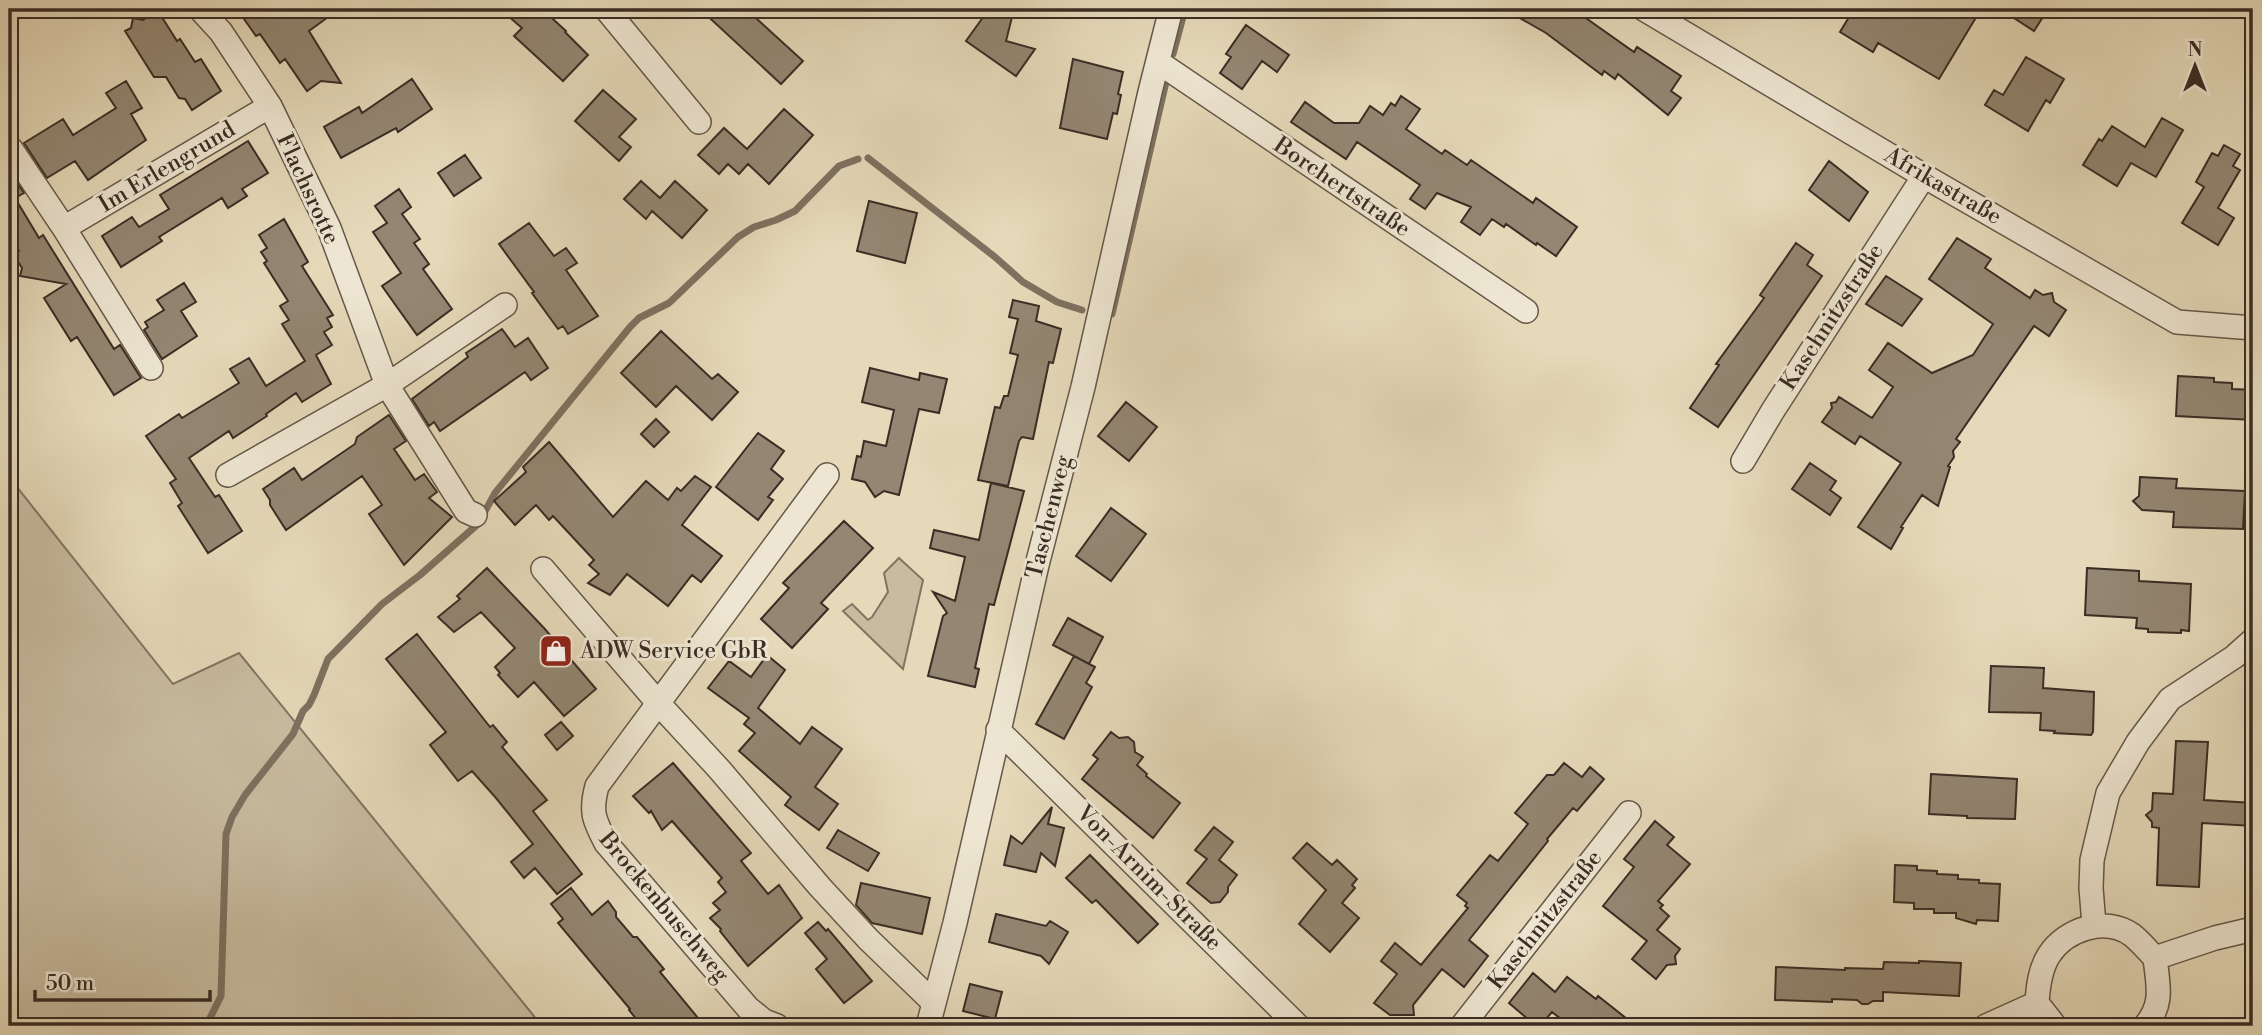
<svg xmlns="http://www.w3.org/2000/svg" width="2262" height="1035" viewBox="0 0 2262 1035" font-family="'Libre Bodoni',serif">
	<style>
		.green { fill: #c8bca0; stroke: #817462; stroke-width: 2 }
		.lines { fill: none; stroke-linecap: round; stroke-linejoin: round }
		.stream { stroke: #7e7160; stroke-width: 7 }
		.building { fill: #938672; stroke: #3a2d25; stroke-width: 2 }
		.minor-casing { stroke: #65584a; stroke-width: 26 }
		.minor { stroke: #eee6d2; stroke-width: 23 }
		.labels { text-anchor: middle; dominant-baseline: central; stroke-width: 6; stroke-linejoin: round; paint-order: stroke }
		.street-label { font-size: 23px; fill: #3a2d25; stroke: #eee6d2 }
		.poi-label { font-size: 23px; fill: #3a2d25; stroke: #eee6d2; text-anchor: start }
	</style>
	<rect width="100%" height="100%" fill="#e5d9b9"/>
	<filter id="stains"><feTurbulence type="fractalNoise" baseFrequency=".00286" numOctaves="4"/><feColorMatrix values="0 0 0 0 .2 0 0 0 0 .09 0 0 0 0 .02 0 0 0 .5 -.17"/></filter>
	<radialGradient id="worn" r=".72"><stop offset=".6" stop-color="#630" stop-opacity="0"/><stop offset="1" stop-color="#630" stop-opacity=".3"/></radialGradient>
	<path class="green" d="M9 477 173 684 239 653 542 1026H9Z
		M899 558 923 580 903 669 843 611 852 604 868 620 872 617 888 592 884 573Z"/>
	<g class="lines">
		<path class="stream" d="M1173 54 1185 9
			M868 158 995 257 1023 282 1057 302 1082 310
			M1112 314 1166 82
			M206 1026 221 996 226 834 232 817 245 795 293 734 303 711 309 705 314 695 328 659 382 604 420 575 478 524 495 493 630 327 639 318 669 303 738 237 754 227 776 220 795 211 839 166 858 159"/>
	</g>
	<path class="building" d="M237 9H339L309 31 341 83 321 81 307 91 285 59 280 63 260 34 256 36Z
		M500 9H542L566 31 565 32 588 55 563 81 514 36 522 28Z
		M700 9H746L803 61 781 84Z
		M989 9H1014L1006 41 1035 49 1016 76 966 41Z
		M1504 9H1573L1634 52 1637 47 1681 76 1671 91 1681 98 1668 115 1618 74 1615 79 1604 71 1602 75 1546 33Z
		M1854 9H1957L1975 19 1939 79 1878 43 1873 52 1840 32Z
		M2000 9H2048L2034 31Z
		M158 11 177 41 180 39 195 62 201 59 221 91 192 110 185 99 179 98 166 77H154L125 31 131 28 133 18 143 20Z
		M1246 25 1289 55 1277 72 1262 61 1242 89 1220 73 1231 57 1226 54Z
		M2026 57 2064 79 2050 103 2046 100 2028 131 1985 105 1994 90 2003 95Z
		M1073 59 1123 72 1118 94 1121 95 1117 114 1113 113 1107 139 1060 128Z
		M412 79 432 109 398 132 396 128 341 158 324 127 359 107 362 113Z
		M126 81 142 108 131 114 146 140 88 180 75 161 47 178 24 143 63 119 73 135 116 108 106 93Z
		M603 90 636 119 619 137 631 147 619 161 575 121Z
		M1401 96 1420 109 1406 129 1442 154 1445 150 1467 165 1471 160 1533 203 1536 198 1577 227 1556 256 1537 243 1536 245 1506 224 1504 227 1492 219 1480 235 1461 222 1471 207 1437 193 1425 209 1410 199 1420 185 1357 142 1346 159 1291 122 1305 102 1334 123H1359L1370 106 1383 115 1391 103 1395 106Z
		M784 109 813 135 769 184 748 164 739 174 728 164 719 174 698 155 724 128 747 149Z
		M2162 118 2183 130 2156 177 2131 163 2117 186 2083 165 2099 139 2102 141 2112 126 2145 147Z
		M248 141 268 173 242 189 247 196 228 208 222 198 159 237 162 241 121 267 102 236 132 217 139 227 169 209 160 195Z
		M2224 145 2240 154 2233 166 2240 170 2218 208 2234 218 2218 245 2182 223 2204 187 2196 182 2212 153 2218 156Z
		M465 155 481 178 454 196 438 173Z
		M1829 161 1868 192 1849 221 1809 190Z
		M9 171 24 193 15 198 39 238 43 235 114 349 120 345 141 378 114 395 77 337 71 341 44 298 66 284 20 276 22 268 13 254 19 251 9 234Z
		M641 181 660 198 675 181 707 210 682 238 652 211 646 219 624 199Z
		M399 189 411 207 402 214 420 239 414 243 429 264 423 269 452 309 417 335 382 286 401 273 373 232 387 223 375 206Z
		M869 201 917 213 905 263 857 251Z
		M284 219 308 262 302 266 333 315 327 318 332 327 324 332 332 345 316 355 331 384 302 402 296 393 266 414 267 416 233 438 229 431 189 458 215 497 219 495 242 531 208 553 178 506 182 503 170 483 176 479 146 436 179 414 182 418 239 383 230 369 249 358 266 386 305 361 282 324 289 320 280 306 288 301 264 263 267 261 261 252 267 248 259 235Z
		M529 223 554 256 566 248 577 263 566 270 598 316 568 334 563 326 558 329 532 293 534 292 499 244Z
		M1957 238 1991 259 1985 268 2030 298 2035 290 2043 295 2052 293 2054 302 2066 310 2049 336 2034 326 1956 439 1960 442 1953 451 1954 457 1948 466 1950 467 1938 506 1922 495 1901 527 1903 528 1891 549 1858 527 1901 463 1860 436 1855 444 1822 422 1832 408 1831 403 1836 402 1839 397 1872 418 1893 387 1869 370 1888 343 1932 373 1973 355 1993 324 1929 279Z
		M1796 243 1813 255 1807 265 1822 276 1718 427 1690 408 1719 365 1716 364 1764 298 1760 295Z
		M1886 276 1922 299 1902 326 1866 304Z
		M184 283 196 302 181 311 197 336 162 359 144 330 148 327 145 322 164 310 157 300Z
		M1013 300 1039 306 1036 321 1061 329 1053 363 1049 362 1033 439 1022 437 1019 441 1008 486 978 480 995 407 1000 408 1004 396H1008L1018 355 1010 353 1018 319 1009 317Z
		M502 329 515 347 528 338 548 368 531 380 525 372 440 431 434 422 429 426 412 399 468 357 466 353Z
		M661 331 712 379 718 374 738 392 712 420 676 386 656 407 621 373Z
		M870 368 919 380 920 373 947 379 939 413 919 409 899 495 884 491 875 497 865 482 852 479 857 456 861 457 864 441 886 446 894 410 862 402Z
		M2178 376 2214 378V382L2232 383V389L2253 390V420L2176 416Z
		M1126 402 1157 427 1129 461 1098 436Z
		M389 415 406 441 394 449 415 480 424 474 437 492 429 498 452 517 404 565 369 514 382 505 362 476 286 530 270 505V500L263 489 294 468 302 480 355 444 357 437Z
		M656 419 669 432 654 447 641 434Z
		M758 433 784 451 771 469 783 479 768 497 773 500 758 520 716 487Z
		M549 442 613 517 646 481 668 500 677 488 681 491 695 476 711 487 682 525 722 556 701 582 692 575 668 606 627 574 610 595 588 583 599 574 589 565 594 560 553 516 549 520 536 505 515 525 494 501 526 472 523 467Z
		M1810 463 1836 481 1830 490 1841 498 1830 515 1792 489Z
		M2140 477 2177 479 2176 488 2245 491 2243 529 2173 527 2174 512 2142 510 2133 501 2139 496Z
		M991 483 1024 491 994 605 989 604 975 668 979 669 975 687 928 676 943 616 947 613 933 592 955 601 965 557 930 548 934 530 979 540Z
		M1111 508 1146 534 1111 581 1076 556Z
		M844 521 873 548 821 603 828 609 792 648 761 619 789 588 783 583Z
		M487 568 544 628 596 689 564 716 534 682 518 697 498 675 500 673 495 667 515 648 481 612 454 632 438 617 460 599 457 596Z
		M2087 568 2139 571V581L2191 584 2189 631 2181 630V633L2148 632V629L2136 628 2137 618 2085 615Z
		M1068 618 1103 637 1089 664 1053 645Z
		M417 634 490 727 493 725 507 742 502 747 547 800 533 811 582 874 557 894 535 868 524 878 511 862 533 844 496 798 472 771 458 781 430 745 446 732 386 659Z
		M767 655 785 670 758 708 800 744 812 727 842 749 815 787 838 804 819 830 785 805 791 797 739 751 755 733 744 724 749 718 708 688 729 661 751 677Z
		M1074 656 1095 667 1086 683 1092 687 1064 739 1036 724Z
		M1991 666 2044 668 2043 688 2094 692 2093 732 2091 735 2054 733 2055 731 2040 730 2041 713 1989 712Z
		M561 722 573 736 557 750 545 735Z
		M1111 732 1119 738 1128 737 1134 742 1135 752 1143 757 1137 765 1147 774 1146 776 1180 803 1153 838 1082 779 1098 759 1093 755Z
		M2176 741 2208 742 2204 800 2253 803V826L2202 823 2199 887 2157 885 2159 828 2152 827V822L2146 815 2152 810 2153 793 2173 794Z
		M673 763 751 853 741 861 768 894 779 885 802 918 748 966 720 931 721 929 710 918 720 910 713 903 726 892 718 882 722 878 672 821 662 830 651 811 649 813 633 796Z
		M1564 763 1582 777 1590 767 1604 779 1577 811 1573 808 1547 839 1548 841 1469 940 1488 956 1464 987 1442 969 1413 1005 1414 1015H1390L1374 1003 1397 974 1381 961 1395 943 1421 965 1468 908 1465 906 1467 903 1457 895 1490 855 1498 861 1528 824 1515 813 1547 775H1554Z
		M1931 774 2017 779 2015 819 1967 818V816L1929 814Z
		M1052 807 1048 824 1064 828 1055 866 1041 853 1036 872 1004 865 1011 836 1022 844Z
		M1655 821 1674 837 1667 845 1690 864 1658 901 1663 905 1660 908 1669 916 1657 930 1680 949 1675 956 1676 964 1667 965 1656 979 1632 959 1647 941 1603 906 1634 867 1624 859Z
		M1214 827 1233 842 1219 860 1237 875 1228 887V892L1220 902 1211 903 1187 883 1207 859 1195 850Z
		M838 830 879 853 868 871 827 848Z
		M1307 843 1332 865 1337 860 1357 879 1352 885 1355 888 1342 903 1359 918 1330 952 1299 924 1326 890 1293 858Z
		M1090 855 1158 924 1138 943 1096 900 1092 903 1066 878Z
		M1895 865 1917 866V870L1937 871V874L1958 875V879L1979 880V883L2000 884 1998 921 1977 920 1976 924 1956 918V913H1934V909H1914V903L1894 902Z
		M861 883 930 898 922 934 872 923 856 905Z
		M571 888 592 915 608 901 616 912V917L633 937H637L664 969 660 972 698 1018 688 1026H642L629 1010 630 1009 558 923 563 919 551 904Z
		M996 914 1046 926 1050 921 1068 932 1049 964 1041 956 989 942Z
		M818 922 826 931 828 929 872 981 844 1003 816 969 827 959 805 933Z
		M1919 961 1961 963 1959 996 1883 992V1001H1873L1868 1004H1862L1857 1000 1832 999V1002L1775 1000 1776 967 1845 970V968L1883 969 1884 962 1919 963Z
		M1533 973 1555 992 1567 977 1596 999 1598 996 1636 1026H1570L1552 1012 1540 1026H1536L1509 1003Z
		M970 984 1002 992 995 1019 963 1011Z"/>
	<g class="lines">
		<defs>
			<path id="minor" d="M200 9 221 32 270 106 329 228 387 385 466 511 475 515
				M606 9 699 122
				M1644 9 1924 176 2177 322 2253 328
				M1158 62 1526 311
				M11 149 64 228 151 368
				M64 228 270 106
				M1743 461 1772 412 1924 176
				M228 475 387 385 505 305
				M543 569 659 704 719 769 820 887 868 939 934 1003
				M998 730 1298 1026
				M2094 925 2091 888 2092 860 2108 793 2138 742 2170 699 2234 657 2253 640
				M2155 958 2215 938 2253 929
				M777 1026 764 1021 748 1008 606 843C594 820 590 812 597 786L827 475
				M928 1026 955 923 1037 565 1083 387 1150 92 1171 9
				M1462 1026 1629 813
				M1986 1026 2037 1003
				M2055 1026 2037 1003C2038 986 2040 969 2049 955 2066 929 2105 916 2132 935 2140 941 2148 951 2155 958 2158 985 2164 1004 2145 1026"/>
		</defs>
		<use href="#minor" class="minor-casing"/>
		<use href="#minor" class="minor"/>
	</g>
	<defs>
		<symbol id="shop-square" viewBox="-11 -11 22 22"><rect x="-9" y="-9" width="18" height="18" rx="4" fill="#8f2418" stroke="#eee6d2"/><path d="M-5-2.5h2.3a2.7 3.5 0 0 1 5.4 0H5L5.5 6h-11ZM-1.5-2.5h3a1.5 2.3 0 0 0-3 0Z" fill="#fff"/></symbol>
	</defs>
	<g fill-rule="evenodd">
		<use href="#shop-square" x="537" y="632" width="38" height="38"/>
	</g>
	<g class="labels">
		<g class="street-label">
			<text transform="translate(167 167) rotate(-31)">Im Erlengrund</text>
			<text transform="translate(1943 186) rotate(30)">Afrikastraße</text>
			<text transform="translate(1342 187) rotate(34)">Borchertstraße</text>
			<text transform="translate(308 189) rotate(65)">Flachsrotte</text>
			<text transform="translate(1832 317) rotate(-57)">Kaschnitzstraße</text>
			<text transform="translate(1049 517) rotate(-76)">Taschenweg</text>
			<text transform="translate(1149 878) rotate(45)">Von-Arnim-Straße</text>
			<text transform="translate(664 907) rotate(50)">Brockenbuschweg</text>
			<text transform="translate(1545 920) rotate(-52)">Kaschnitzstraße</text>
		</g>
		<g class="poi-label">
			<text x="580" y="651">ADW Service GbR</text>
		</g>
	</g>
	<rect width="2262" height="1035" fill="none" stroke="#e5d9b9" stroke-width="35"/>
	<rect x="10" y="10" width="2241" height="1014" fill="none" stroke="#3a2d25" stroke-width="3.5"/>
	<rect x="18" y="18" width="2227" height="1000" fill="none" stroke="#3a2d25" stroke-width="2"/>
	<g transform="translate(2195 66)" stroke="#eee6d2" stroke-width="5" paint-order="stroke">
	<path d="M0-5L12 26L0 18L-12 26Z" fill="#3a2d25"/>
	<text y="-10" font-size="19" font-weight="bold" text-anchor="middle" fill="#3a2d25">N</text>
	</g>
	<path d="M35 990v10h175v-10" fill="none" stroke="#3a2d25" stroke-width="3.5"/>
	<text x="46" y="990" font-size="21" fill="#3a2d25" stroke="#eee6d2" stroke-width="5" paint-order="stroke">50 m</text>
	<rect width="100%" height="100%" filter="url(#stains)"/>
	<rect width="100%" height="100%" fill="url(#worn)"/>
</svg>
